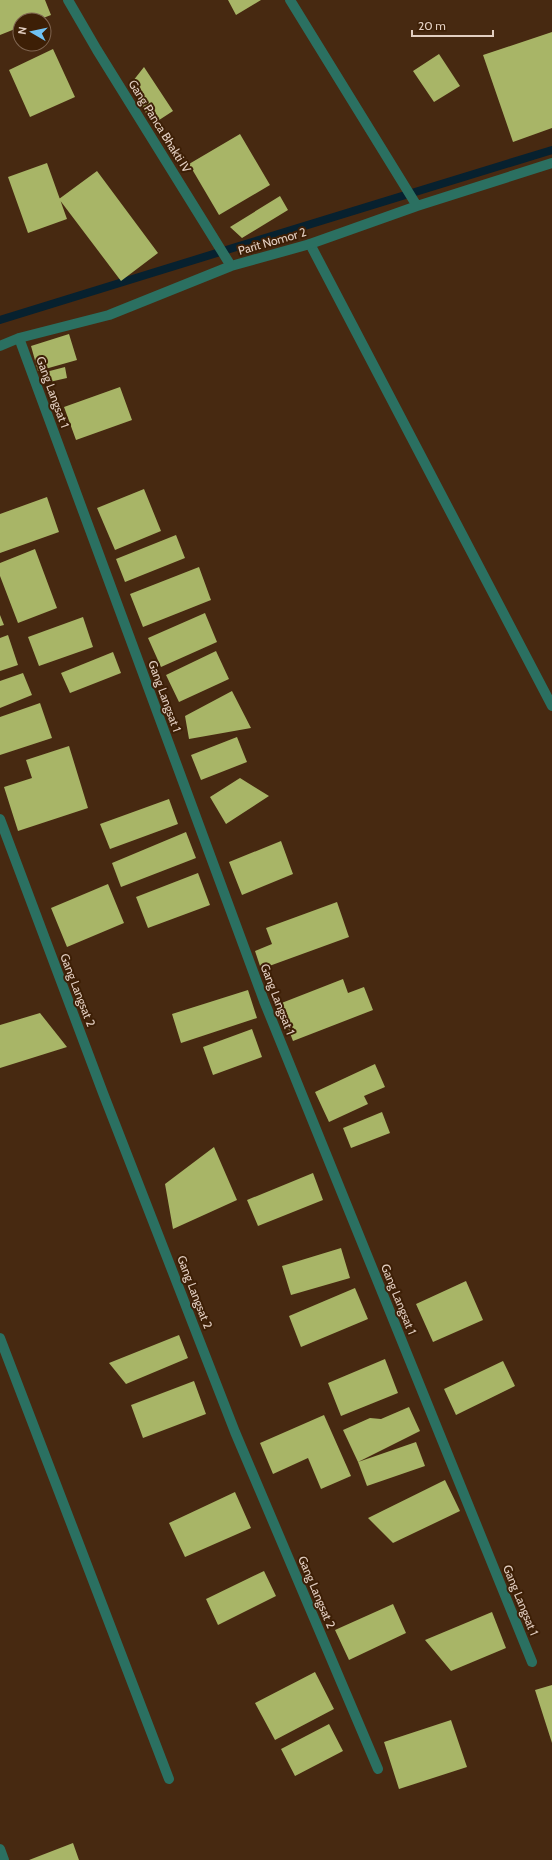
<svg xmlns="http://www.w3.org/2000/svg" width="552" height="1860" viewBox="0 0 552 1860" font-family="Cabin,sans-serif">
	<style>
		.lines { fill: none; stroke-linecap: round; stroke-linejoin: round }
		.stream { stroke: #07212f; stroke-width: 8 }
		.building { fill: #a8b567 }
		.service { stroke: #2b7061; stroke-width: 10 }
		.minor { stroke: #2b7061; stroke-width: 10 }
		.labels { text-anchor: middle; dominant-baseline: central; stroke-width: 4; stroke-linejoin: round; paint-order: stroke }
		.street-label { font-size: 12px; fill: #e2cec1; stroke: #3d1f06 }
	</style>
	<rect width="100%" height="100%" fill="#472911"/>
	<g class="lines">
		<path class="stream" d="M0 320C184 264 368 205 552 150"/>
	</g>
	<path class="building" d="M0 0H45L51 15 38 20H20V27L0 35Z
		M228 0H261L236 15Z
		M552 32V128L513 142 483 55Z
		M53 49 75 97 30 117 9 70Z
		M439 54 460 86 434 102 413 71Z
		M144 67 173 111 153 124 129 86Z
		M240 134 270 185 219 215 189 164Z
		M47 163 67 219 28 233 8 177Z
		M97 171 158 253 121 281 59 199Z
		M280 196 288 210 242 238 230 227Z
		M69 334 77 360 38 371 31 346Z
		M65 367 67 378 45 383 42 373Z
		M120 387 132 420 76 440 64 407Z
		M144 489 161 531 115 550 97 508Z
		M47 497 59 532 0 553V514Z
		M176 535 185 558 125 582 116 559Z
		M35 549 57 608 18 623 0 576V563Z
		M199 567 211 600 143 627 130 594Z
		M205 613 217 642 161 667 148 638Z
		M0 615 4 625 0 626Z
		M83 617 93 647 39 666 28 637Z
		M8 635 18 665 0 671V638Z
		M216 651 229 679 179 702 166 675Z
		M113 652 121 673 70 693 61 673Z
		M23 673 32 695 0 708V681Z
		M232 691 251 728 189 739 185 716Z
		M40 703 52 738 0 755V717Z
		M237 737 247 762 201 780 191 755Z
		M69 746 88 808 18 831 4 787 32 778 26 760Z
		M240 778 269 796 226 824 210 797Z
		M169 799 178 824 110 849 100 824Z
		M186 832 196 858 121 887 112 863Z
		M281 841 293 874 242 895 229 862Z
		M198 873 210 905 148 928 136 897Z
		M108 884 124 923 67 947 51 908Z
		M337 902 349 937 261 969 255 951 272 944 266 928Z
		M343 979 348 993 364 987 373 1010 293 1041 279 1004Z
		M248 990 257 1018 181 1043 172 1014Z
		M40 1013 67 1047 0 1068V1025Z
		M252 1029 262 1057 213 1075 203 1047Z
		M375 1064 385 1087 364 1096 368 1104 329 1122 315 1092Z
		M382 1112 390 1133 351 1148 343 1128Z
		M214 1147 237 1200 173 1229 165 1184Z
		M313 1173 323 1200 258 1226 247 1200Z
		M341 1248 350 1278 291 1295 282 1266Z
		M466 1281 483 1320 433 1342 416 1304Z
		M355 1288 368 1319 301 1347 289 1316Z
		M179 1335 188 1358 126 1384 109 1363Z
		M385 1359 398 1393 341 1416 328 1383Z
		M503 1361 515 1386 456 1415 444 1389Z
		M194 1381 206 1414 143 1438 131 1405Z
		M409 1407 420 1431 358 1462 343 1430 370 1418 381 1419Z
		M324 1415 351 1476 321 1489 308 1458 273 1474 260 1443Z
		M416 1442 425 1466 367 1486 358 1462Z
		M445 1480 460 1511 393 1543 368 1518Z
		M235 1492 251 1528 185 1557 169 1523Z
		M264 1571 276 1596 218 1625 206 1599Z
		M393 1604 406 1633 349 1660 335 1630Z
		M492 1612 506 1648 451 1671 425 1640Z
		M315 1672 334 1709 275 1740 255 1703Z
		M552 1685V1743L535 1690Z
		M451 1720 467 1767 399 1789 384 1742Z
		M329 1724 343 1751 295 1776 281 1749Z
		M73 1843 79 1860H29Z"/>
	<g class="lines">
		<path class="service" d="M310 244 552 706"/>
		<path class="minor" d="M68 0 97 50 231 266
			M290 0 417 206
			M19 338 264 1001 532 1662
			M0 346 19 338 109 315 231 266 310 244 417 206 552 163
			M0 819 103 1093 235 1432 378 1769
			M0 1338 169 1779
			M0 1849 4 1860"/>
	</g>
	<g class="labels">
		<g class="street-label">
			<text transform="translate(160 126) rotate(58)">Gang Panca Bhakti IV</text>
			<text transform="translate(272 241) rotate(-16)">Parit Nomor 2</text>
			<text transform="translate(53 392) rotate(70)">Gang Langsat 1</text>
			<text transform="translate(165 696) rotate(70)">Gang Langsat 1</text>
			<text transform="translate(78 990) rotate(69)">Gang Langsat 2</text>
			<text transform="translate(278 999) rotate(69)">Gang Langsat 1</text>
			<text transform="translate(195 1292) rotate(69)">Gang Langsat 2</text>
			<text transform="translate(399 1299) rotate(68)">Gang Langsat 1</text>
			<text transform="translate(317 1592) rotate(67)">Gang Langsat 2</text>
			<text transform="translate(521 1600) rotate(68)">Gang Langsat 1</text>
		</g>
	</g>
	<g transform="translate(32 32) rotate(279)"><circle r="19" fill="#3d1f06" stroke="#7f6551"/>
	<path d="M0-3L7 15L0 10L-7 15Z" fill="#6fc2f4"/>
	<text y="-6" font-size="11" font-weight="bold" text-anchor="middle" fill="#e2cec1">N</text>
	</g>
	<path d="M412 30v6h81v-6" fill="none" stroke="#e2cec1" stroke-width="2"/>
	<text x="418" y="30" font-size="12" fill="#e2cec1" stroke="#3d1f06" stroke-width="3" paint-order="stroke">20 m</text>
</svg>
